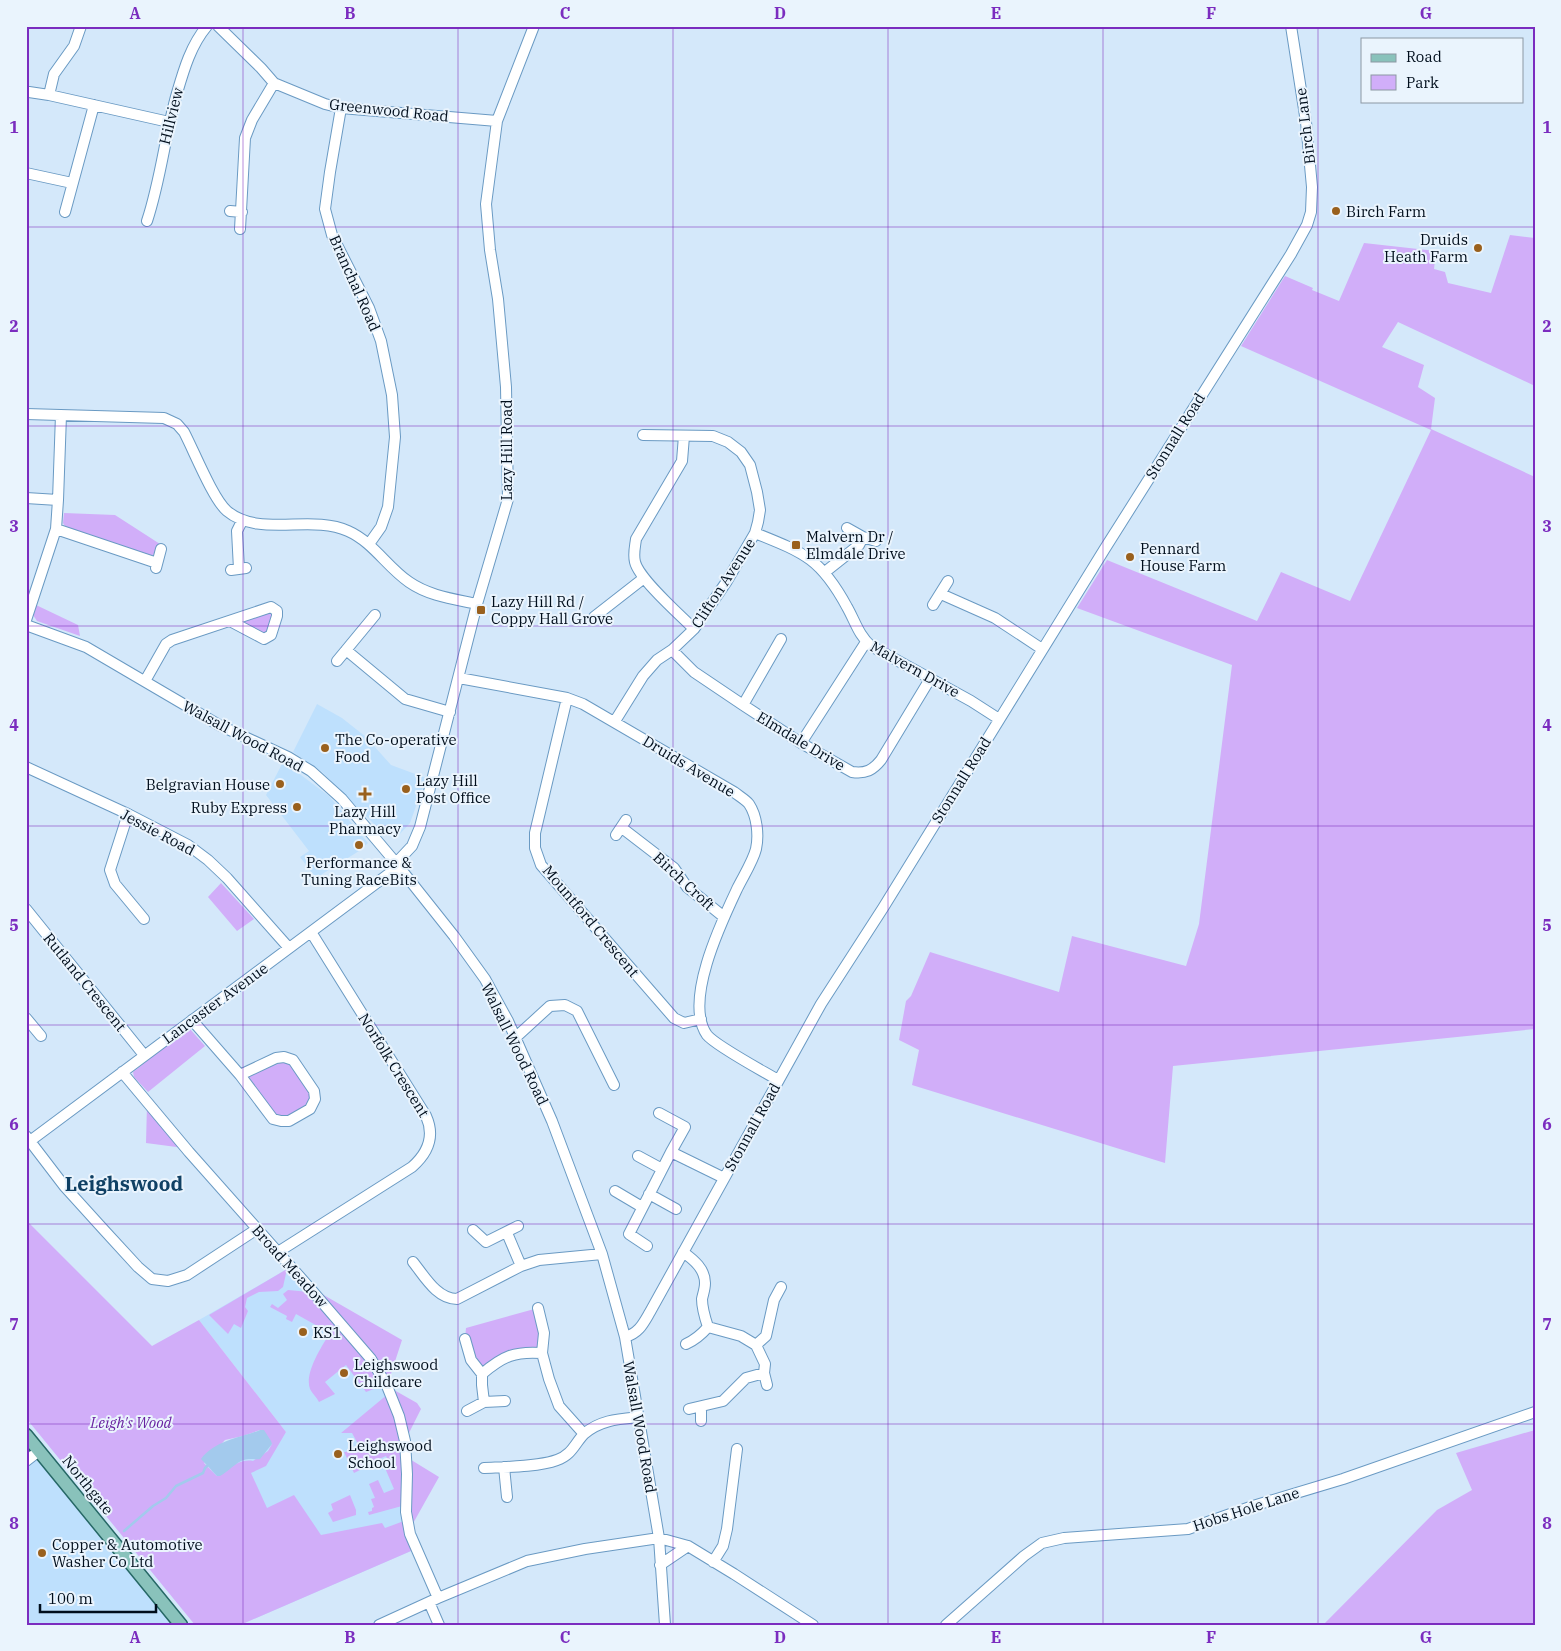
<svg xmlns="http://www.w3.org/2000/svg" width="1561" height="1651" viewBox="0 0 1561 1651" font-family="'IBM Plex Serif',serif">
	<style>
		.built { fill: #bee0fd }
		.green { fill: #d1aef9; fill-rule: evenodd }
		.water { fill: #a3caed }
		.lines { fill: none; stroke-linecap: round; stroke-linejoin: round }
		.stream { stroke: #a3caed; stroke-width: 2.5 }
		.minor-casing { stroke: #6a9ac3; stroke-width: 12 }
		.major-casing { stroke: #266866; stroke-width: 15 }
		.minor { stroke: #fff; stroke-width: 10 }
		.major { stroke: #89c2bb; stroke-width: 12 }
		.grid { fill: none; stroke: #7b2cbf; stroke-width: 1; stroke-opacity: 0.55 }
		.poi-dot { fill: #99601d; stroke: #eaf4fd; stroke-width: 2 }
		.labels { text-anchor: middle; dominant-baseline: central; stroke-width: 4; stroke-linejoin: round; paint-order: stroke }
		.street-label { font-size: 15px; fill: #000e1c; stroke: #eaf4fd }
		.poi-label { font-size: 15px; fill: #000e1c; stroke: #eaf4fd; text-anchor: start }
		.park-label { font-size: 15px; font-style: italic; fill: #6921a1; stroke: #eaf4fd }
		.district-label { font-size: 20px; font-weight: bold; fill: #0f4064; stroke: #eaf4fd }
		.neatline { fill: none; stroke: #7b2cbf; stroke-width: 2 }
		.grid-label { font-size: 16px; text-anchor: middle; font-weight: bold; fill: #7b2cbf }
	</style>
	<rect width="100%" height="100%" fill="#d4e8fa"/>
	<path class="built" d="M317 704 342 718 366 737 391 765 426 778 410 823 398 836 380 830 322 772 293 752Z
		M282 764 293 769 329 796 368 843 359 851 316 878 300 857 309 851 266 795Z
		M287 1269 309 1292 388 1394 407 1537 411 1551 240 1625H195L205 1474 286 1432 199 1320Z
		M26 1444 174 1625H26Z"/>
	<path class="green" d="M1510 235 1535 238V386L1398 322 1382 347 1424 365 1418 387 1435 398 1431 429 1535 477V1029L1173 1066 1165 1163 912 1085 919 1050 899 1040 906 1001 911 996 930 952 1059 992 1072 936 1186 966 1199 924 1232 665 1077 608 1107 560 1257 621 1281 572 1350 601 1431 430 1241 346 1285 276 1313 288 1312 290 1339 301 1364 243 1436 251 1434 269 1445 272 1448 283 1491 293Z
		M64 513 115 515 160 544 153 555H149L66 528 63 523Z
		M36 605 78 625 80 636 37 621 33 615Z
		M270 610 273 613 268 632 262 635 240 621Z
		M221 883 254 919 237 931 208 897Z
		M190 1029 205 1046 148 1092 134 1077 133 1072 186 1030Z
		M285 1061 292 1063 311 1091 312 1099 308 1107 289 1118 275 1115 245 1077Z
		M147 1105 184 1148 146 1143Z
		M26 1220 152 1346 199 1320 286 1432 266 1466 251 1473 267 1508 294 1495 321 1535 382 1523 385 1528 404 1521 411 1551 240 1625H195L26 1418ZM260 1430 272 1444 268 1451 253 1461C240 1458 228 1469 217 1476L204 1463 225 1440 243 1436Z
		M287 1269 283 1287 278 1291 259 1292 247 1298 245 1307 248 1311 241 1328 234 1324 228 1334 209 1315Z
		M308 1286 402 1340 387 1386 417 1403 421 1409 405 1441 388 1390Z
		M288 1290 309 1292 369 1361 384 1385 366 1392 346 1365 325 1382 335 1394 319 1402C317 1398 312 1393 310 1389 304 1373 322 1346 330 1333L296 1314 292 1322 286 1319 287 1316 270 1307 272 1304 278 1308 287 1300 283 1294Z
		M538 1308 542 1353 523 1352 482 1374 465 1339 466 1328Z
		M388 1394 402 1441V1506L369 1515 368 1512 372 1511V1508L374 1507 371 1499 375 1498 369 1484 378 1480 384 1493 394 1489 385 1468 390 1465 386 1456 368 1464V1466L354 1473 344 1452 356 1451 358 1444 352 1433H341Z
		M1535 1430V1625H1323L1437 1510 1472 1490 1456 1453Z
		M408 1458 439 1477 411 1527Z
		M350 1495 356 1510V1515L333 1522 328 1513 333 1510 331 1504Z"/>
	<path class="water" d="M260 1430H264L271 1441 272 1444 260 1459C255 1460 249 1458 244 1460 236 1462 228 1472 220 1476H217L201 1459C215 1440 240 1438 260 1430Z"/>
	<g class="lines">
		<path class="stream" d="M124 1531 153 1506 166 1498 176 1486 203 1473 205 1468 207 1466"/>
		<defs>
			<path id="minor" d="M218 26 261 68 274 83 325 104 341 108 497 121
				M29 92 49 95 169 122
				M49 95 54 74 74 46 81 26
				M341 108 330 172 325 209 332 235 369 308 381 341 392 395 395 437 388 507 381 527 369 544
				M26 173 72 183
				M230 211 242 212
				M65 212 94 105
				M147 221C161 179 165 135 177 93 184 69 191 45 207 26
				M240 229 245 138 252 120 274 83
				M26 414 164 418 177 424 184 432C194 451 213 499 227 511 259 538 311 514 348 531 373 542 387 567 409 582 429 596 454 599 477 604
				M684 436 682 461 636 539C635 547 633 554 635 562 639 579 680 615 694 629
				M26 498 58 500
				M847 528 863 537 876 541
				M56 529 157 563
				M755 533C805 553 821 559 847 607 855 621 859 636 871 646L971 701 999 719
				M156 568 161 549
				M239 569 237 531 242 521
				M231 570 246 568
				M825 572 859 545 863 537
				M941 594 995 618 1042 649
				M933 605 948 581
				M594 617 644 578
				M26 620 56 529 58 500 61 415
				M26 625 86 647 219 725 288 757 311 771 342 799 396 863 454 936 485 979 508 1021 552 1121 602 1254 625 1337 659 1538 665 1625
				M346 650 405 699 450 712
				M672 650 694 672 743 705 801 743 852 772C866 774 873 770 881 760L930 679
				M337 661 375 615
				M459 678 567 698 583 704 734 792C739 796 746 800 749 804 757 816 759 835 756 849 753 861 744 875 738 887 722 921 683 1001 707 1035 716 1046 763 1071 778 1080
				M145 681 166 644 172 640 271 607 277 611V616L271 635 264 639 230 621
				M567 698 535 833V848L541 865 674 1018 684 1023 701 1019
				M743 705 781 639
				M615 721 643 676 657 660 672 650 694 629 727 581 755 533 758 522 760 510 757 492 750 465 741 452 728 442 713 436 643 435
				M801 743 866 642
				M26 767 128 814 188 845 208 860 227 878 289 948
				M128 814 110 870 115 884 144 919
				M622 828 674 868 687 887 724 917
				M616 835 626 820
				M26 909 144 1055
				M26 1018 41 1036
				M192 1020 240 1075 273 1119 281 1121H289L310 1109 315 1099 314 1091 293 1060 284 1057 276 1058 240 1075
				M515 1038 550 1006 565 1005 577 1011 614 1085
				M122 1072 189 1152 308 1286 371 1359 387 1386 399 1416 405 1441 407 1474 406 1512 410 1534 438 1598
				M659 1113 685 1127 671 1152
				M26 1136 65 1187 104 1230 138 1267 152 1279 168 1281 187 1275 257 1229
				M30 1141 394 870 396 863 412 846 420 827 477 604 508 499 506 387 498 299 490 250 486 204 497 121 534 26
				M638 1156 662 1169
				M615 1191 642 1207
				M649 1194 676 1209
				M473 1230 486 1242 518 1226
				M507 1233 521 1266
				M647 1246 629 1234 671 1152 724 1178
				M278 1252 412 1167C428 1153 435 1136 426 1116L311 932
				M683 1252C694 1260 705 1269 705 1283 705 1289 703 1294 702 1299 702 1309 705 1318 708 1327L741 1336 756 1345 765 1364 764 1373 767 1385
				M413 1262C425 1277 437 1299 457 1299L521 1266 539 1260 602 1254
				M538 1308 544 1333 542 1353 549 1379 559 1406 584 1434
				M625 1337C639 1333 643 1324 650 1312L821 1004 883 908 1104 550 1291 254 1307 225 1311 212 1312 187 1306 122 1291 26
				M465 1339 471 1360 482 1374
				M686 1344C695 1340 701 1335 708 1327
				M756 1345 766 1336 774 1300 781 1287
				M484 1402 482 1385V1374C503 1356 515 1351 542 1353
				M689 1409 723 1401 746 1378 764 1373
				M467 1411 484 1402 505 1401
				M701 1421V1407
				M26 1461 39 1451
				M504 1467 507 1497
				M484 1468C504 1467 538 1467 557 1460 572 1455 575 1443 584 1434 600 1420 619 1419 639 1417
				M713 1562 723 1546 727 1529 737 1449
				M660 1565 688 1546
				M429 1602 439 1625
				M379 1625 438 1598 527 1561 585 1549 659 1538 688 1546 734 1574 813 1625
				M946 1625 1024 1556 1042 1543 1064 1538 1188 1529 1253 1506 1343 1479 1535 1412"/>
			<path id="major" d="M26 1435 181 1625"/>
		</defs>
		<use href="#minor" class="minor-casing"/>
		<use href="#major" class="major-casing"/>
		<use href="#minor" class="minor"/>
		<use href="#major" class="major"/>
	</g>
	<path class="grid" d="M243 26V1625M458 26V1625M673 26V1625M888 26V1625M1103 26V1625M1318 26V1625M26 227H1535M26 426H1535M26 626H1535M26 826H1535M26 1025H1535M26 1224H1535M26 1424H1535"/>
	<g class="poi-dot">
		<circle cx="1336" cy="211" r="5"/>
		<circle cx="1478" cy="248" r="5"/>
		<rect x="791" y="540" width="10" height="10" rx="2.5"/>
		<circle cx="1130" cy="557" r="5"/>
		<rect x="476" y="605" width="10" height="10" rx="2.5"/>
		<circle cx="325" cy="748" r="5"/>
		<circle cx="280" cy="784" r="5"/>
		<circle cx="406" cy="789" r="5"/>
		<path d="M362.5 786.5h5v5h5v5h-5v5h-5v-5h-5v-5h5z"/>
		<circle cx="297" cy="807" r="5"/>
		<circle cx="359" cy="845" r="5"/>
		<circle cx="303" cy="1332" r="5"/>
		<circle cx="344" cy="1373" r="5"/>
		<circle cx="338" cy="1454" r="5"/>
		<circle cx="42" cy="1553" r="5"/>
	</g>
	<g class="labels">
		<g class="street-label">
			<text transform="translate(389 110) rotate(6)">Greenwood Road</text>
			<text transform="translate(171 116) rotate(-76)">Hillview</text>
			<text transform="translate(1305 126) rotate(-97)">Birch Lane</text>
			<text transform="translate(355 283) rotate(66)">Branchal Road</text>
			<text transform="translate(1175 436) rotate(-58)">Stonnall Road</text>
			<text transform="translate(506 450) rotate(-90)">Lazy Hill Road</text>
			<text transform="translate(723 583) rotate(-57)">Clifton Avenue</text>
			<text transform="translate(915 669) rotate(29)">Malvern Drive</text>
			<text transform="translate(243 736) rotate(28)">Walsall Wood Road</text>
			<text transform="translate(801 741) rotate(31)">Elmdale Drive</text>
			<text transform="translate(689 766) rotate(31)">Druids Avenue</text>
			<text transform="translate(961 780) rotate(-58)">Stonnall Road</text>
			<text transform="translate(158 832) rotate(28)">Jessie Road</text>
			<text transform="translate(684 881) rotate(43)">Birch Croft</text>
			<text transform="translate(591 921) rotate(50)">Mountford Crescent</text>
			<text transform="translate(85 982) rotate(51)">Rutland Crescent</text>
			<text transform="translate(215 1003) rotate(-36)">Lancaster Avenue</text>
			<text transform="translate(515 1044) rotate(64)">Walsall Wood Road</text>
			<text transform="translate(394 1065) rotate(58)">Norfolk Crescent</text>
			<text transform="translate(752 1127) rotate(-61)">Stonnall Road</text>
			<text transform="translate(290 1266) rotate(48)">Broad Meadow</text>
			<text transform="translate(640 1427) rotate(80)">Walsall Wood Road</text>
			<text transform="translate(88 1485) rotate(51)">Northgate</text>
			<text transform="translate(1246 1509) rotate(-18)">Hobs Hole Lane</text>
		</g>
		<g class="poi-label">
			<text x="1346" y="211">Birch Farm</text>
			<text x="1468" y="239" text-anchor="end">Druids<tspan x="1468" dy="17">Heath Farm</tspan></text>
			<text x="806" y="536">Malvern Dr /<tspan x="806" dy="17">Elmdale Drive</tspan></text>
			<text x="1140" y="548">Pennard<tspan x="1140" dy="17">House Farm</tspan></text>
			<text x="491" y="601">Lazy Hill Rd /<tspan x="491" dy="17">Coppy Hall Grove</tspan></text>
			<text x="335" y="739">The Co-operative<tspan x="335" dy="17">Food</tspan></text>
			<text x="416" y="780">Lazy Hill<tspan x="416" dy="17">Post Office</tspan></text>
			<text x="270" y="784" text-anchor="end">Belgravian House</text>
			<text x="287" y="807" text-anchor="end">Ruby Express</text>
			<text x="365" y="811" text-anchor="middle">Lazy Hill<tspan x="365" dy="17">Pharmacy</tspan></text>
			<text x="359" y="862" text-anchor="middle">Performance &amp;<tspan x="359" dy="17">Tuning RaceBits</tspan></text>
			<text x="313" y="1332">KS1</text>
			<text x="354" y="1364">Leighswood<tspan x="354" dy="17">Childcare</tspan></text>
			<text x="348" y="1445">Leighswood<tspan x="348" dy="17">School</tspan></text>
			<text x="52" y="1544">Copper &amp; Automotive<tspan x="52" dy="17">Washer Co Ltd</tspan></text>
		</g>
		<g class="park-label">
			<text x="131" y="1422">Leigh's Wood</text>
		</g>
		<g class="district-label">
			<text x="124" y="1183">Leighswood</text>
		</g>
	</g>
	<rect width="1561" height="1651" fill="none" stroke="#eaf4fd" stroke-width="55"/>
	<rect x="1361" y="38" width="162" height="65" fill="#eaf4fd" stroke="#8c98a3"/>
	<rect x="1371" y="54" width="25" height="8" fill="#89c2bb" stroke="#8c98a3"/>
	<text x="1406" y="62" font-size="15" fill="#000e1c">Road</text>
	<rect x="1371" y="75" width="25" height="15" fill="#d1aef9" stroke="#8c98a3"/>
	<text x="1406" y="88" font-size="15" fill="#000e1c">Park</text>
	<path d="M40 1604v8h116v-8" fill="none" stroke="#000e1c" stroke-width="2.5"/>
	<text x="48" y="1604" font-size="15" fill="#000e1c" stroke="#eaf4fd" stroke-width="4" paint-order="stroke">100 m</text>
	<rect x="28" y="28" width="1506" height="1596" class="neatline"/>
	<g class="grid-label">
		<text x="135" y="19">A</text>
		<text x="350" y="19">B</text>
		<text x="565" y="19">C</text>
		<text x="780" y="19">D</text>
		<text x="996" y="19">E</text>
		<text x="1211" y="19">F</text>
		<text x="1426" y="19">G</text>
		<text x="14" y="133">1</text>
		<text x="1547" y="133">1</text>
		<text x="14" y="332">2</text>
		<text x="1547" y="332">2</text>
		<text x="14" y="532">3</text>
		<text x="1547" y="532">3</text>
		<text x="14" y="731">4</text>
		<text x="1547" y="731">4</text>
		<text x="14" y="931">5</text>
		<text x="1547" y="931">5</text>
		<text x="14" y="1130">6</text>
		<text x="1547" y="1130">6</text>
		<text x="14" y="1330">7</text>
		<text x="1547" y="1330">7</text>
		<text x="14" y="1529">8</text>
		<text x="1547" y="1529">8</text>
		<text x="135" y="1643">A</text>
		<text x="350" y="1643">B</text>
		<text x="565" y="1643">C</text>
		<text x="780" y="1643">D</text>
		<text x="996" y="1643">E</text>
		<text x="1211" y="1643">F</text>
		<text x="1426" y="1643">G</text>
	</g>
</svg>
